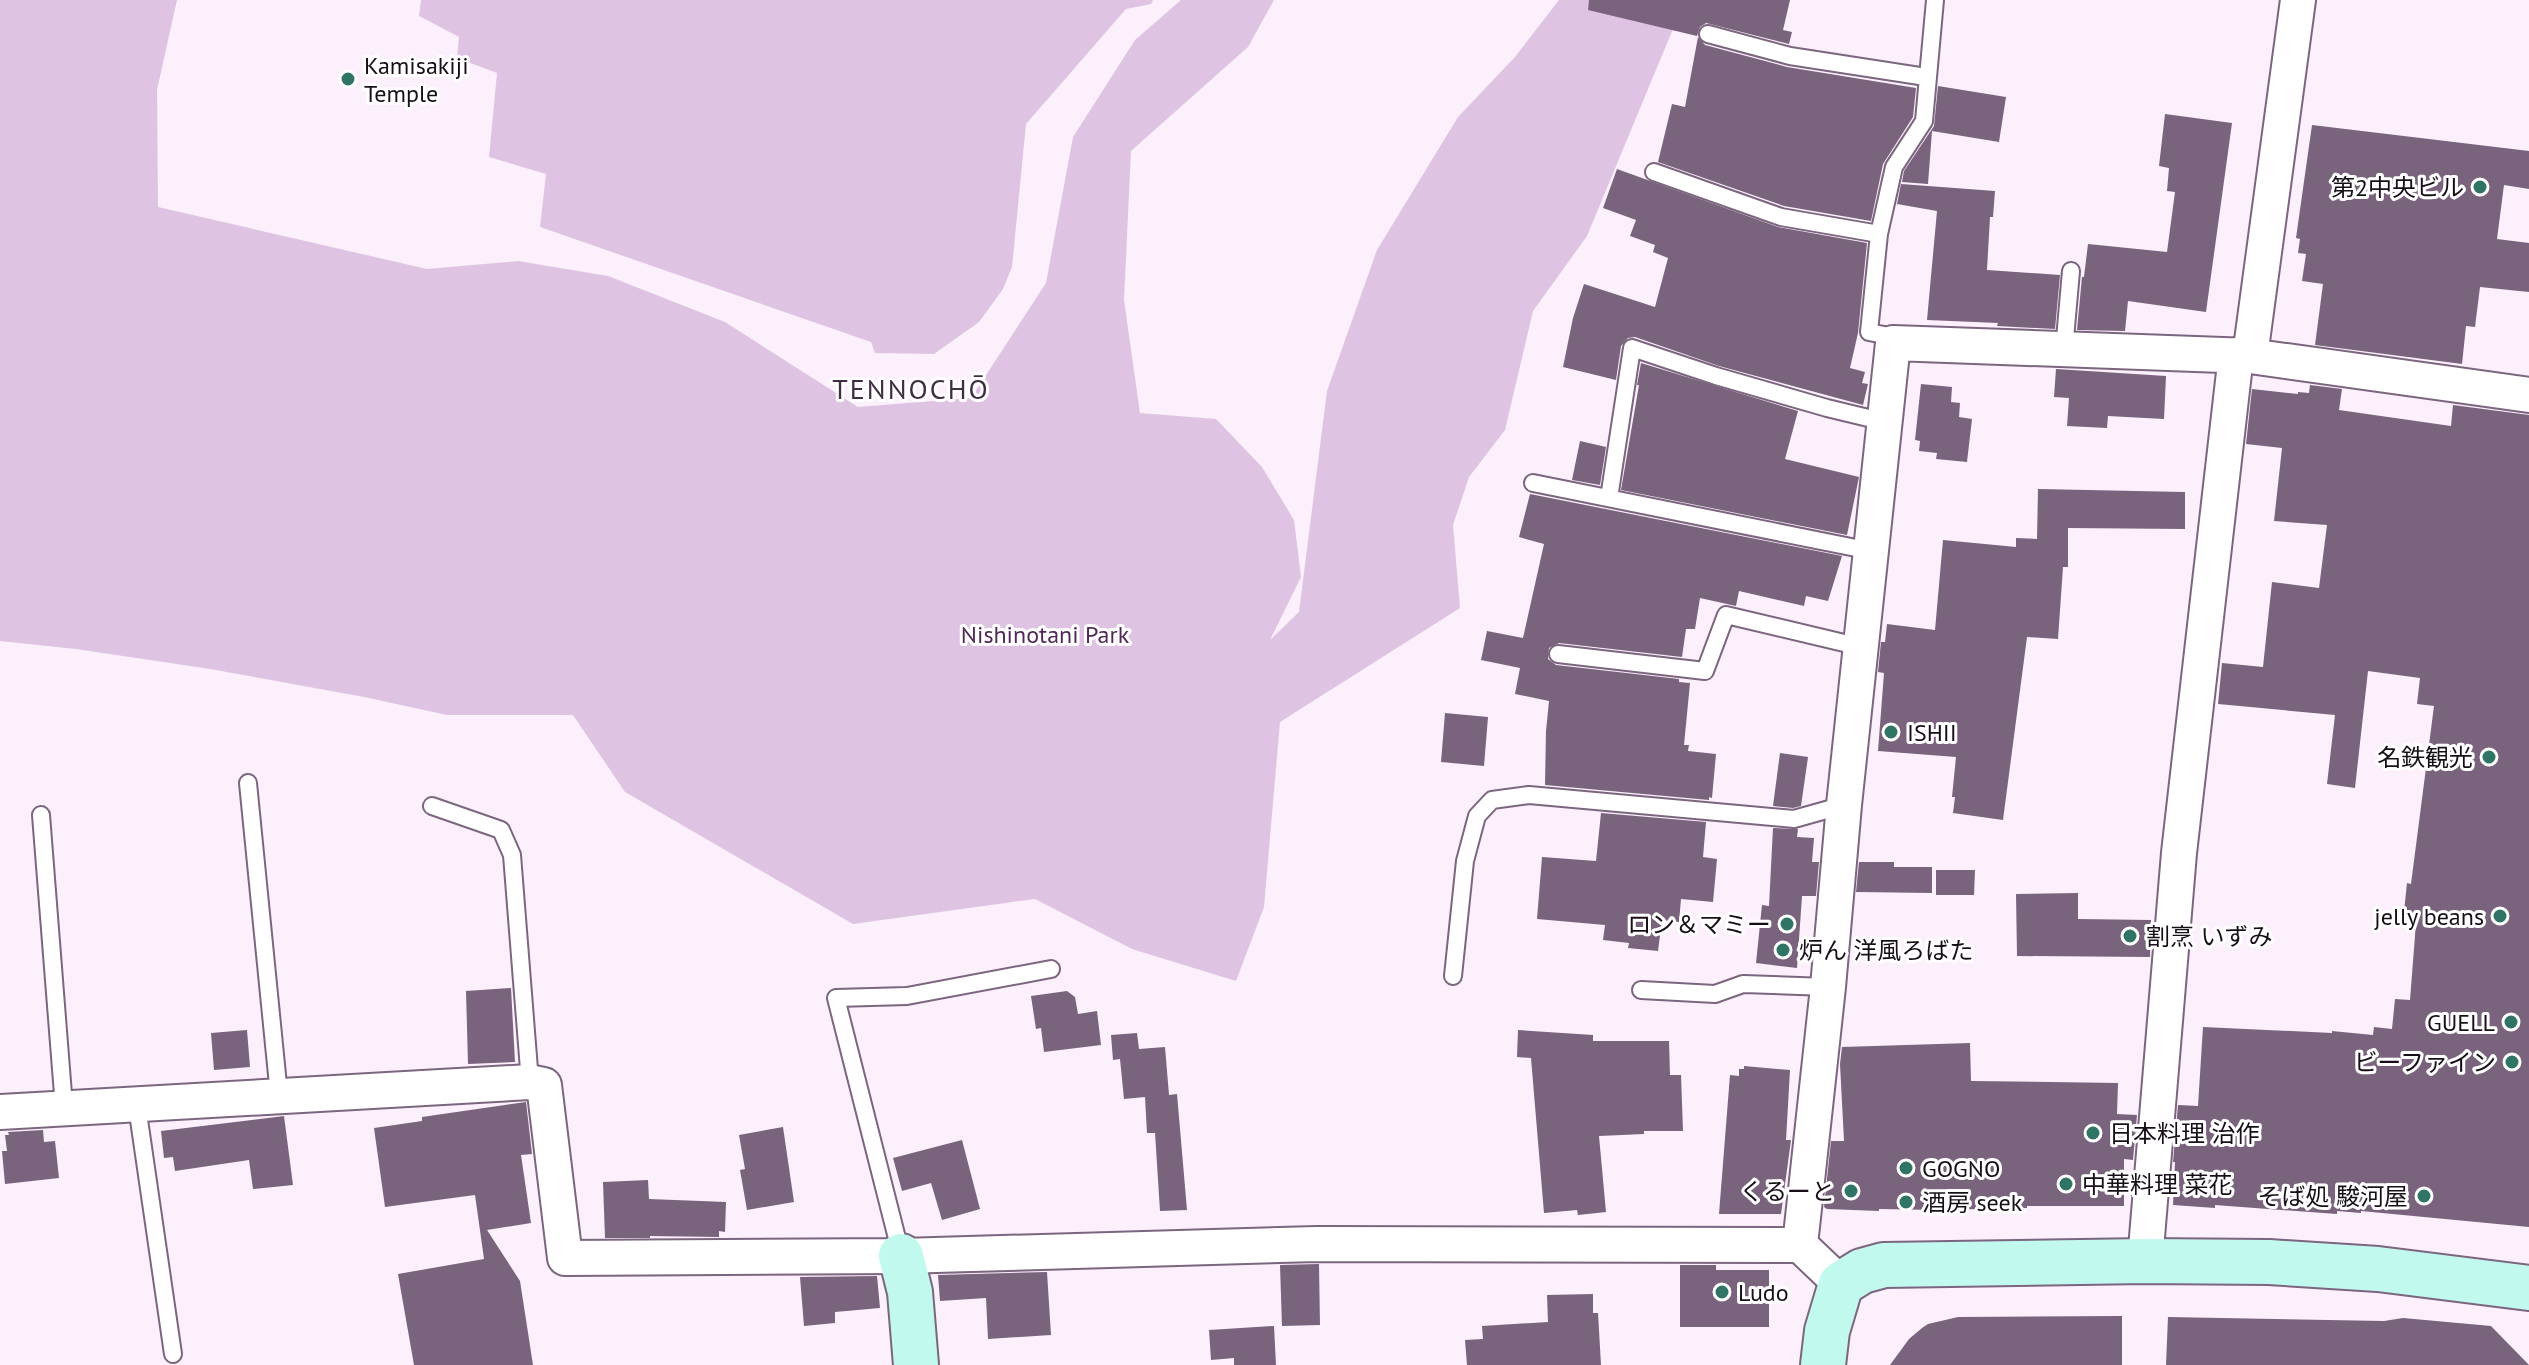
<svg xmlns="http://www.w3.org/2000/svg" width="2529" height="1365" viewBox="0 0 2529 1365" font-family="'PT Sans','Noto Sans JP',sans-serif">
	<style>
		.green { fill: #dec4e2 }
		.building { fill: #79637d }
		.lines { fill: none; stroke-linecap: round; stroke-linejoin: round }
		.lane-casing { stroke: #7c657f; stroke-width: 20 }
		.street-casing { stroke: #7c657f; stroke-width: 38 }
		.secondary-casing { stroke: #7c657f; stroke-width: 48 }
		.lane { stroke: #fff; stroke-width: 16 }
		.street { stroke: #fff; stroke-width: 34 }
		.secondary { stroke: #c2f9ef; stroke-width: 44 }
		.poi-dot { fill: #307466; stroke: #fff; stroke-width: 3 }
		.labels { text-anchor: middle; dominant-baseline: central; stroke-width: 6; stroke-linejoin: round; paint-order: stroke }
		.poi-label { font-size: 24px; fill: #170e18; stroke: #fff; text-anchor: start }
		.park-label { font-size: 24px; fill: #502956; stroke: #fff }
		.quarter-label { font-size: 28px; letter-spacing: 2px; fill: #402c43; stroke: #fff }
	</style>
	<rect width="100%" height="100%" fill="#fbf0fc"/>
	<path class="green" d="M0 0H177L157 90 158 207 427 269 518 261 608 276 725 322 858 407 971 398 1046 283 1073 137 1135 40 1181 0H1274L1248 47 1131 151 1124 300 1140 413 1216 419 1262 467 1294 520 1301 577 1270 640 1299 612 1327 391 1377 250 1458 117 1515 57 1559 0H1685L1587 236 1533 311 1505 430 1469 477 1453 525 1460 608 1280 722 1264 907 1236 981 1132 949 1035 899 853 924 625 792 573 715H447L364 697 210 669 76 649 0 641Z
		M421 0H1153L1151 4 1126 9 1026 124 1012 267 1003 289 979 322 934 354 875 353 871 342 540 227 546 174 489 157 497 73 457 58 459 37 419 16Z"/>
	<path class="building" d="M1589 0H1790L1783 30 1792 32 1789 44 1706 23 1700 27 1697 36 1588 10Z
		M1698 37 1705 45 1787 67 1916 88 1913 117 1883 164 1871 221 1784 206 1658 162 1672 104 1685 107Z
		M1938 86 2006 97 1999 142 1932 131 1928 184 1902 182 1904 171 1934 126Z
		M2165 114 2232 123 2206 312 2128 301 2125 331 2077 330 2082 277H2084L2088 244 2167 252 2175 192 2167 191 2169 168 2159 166Z
		M2312 125 2529 151V189L2504 185 2497 239 2529 243V292L2480 287 2475 327 2466 326 2462 364 2315 345 2323 284 2302 281 2306 254 2298 253 2300 239 2296 238Z
		M1617 169 1778 227 1867 243 1858 333 1850 368 1865 372 1862 383 1868 384 1863 405 1719 366 1635 337 1628 338 1621 346 1616 380 1563 367 1573 318 1584 284 1655 307 1668 258 1653 252 1655 245 1630 236 1636 220 1603 208Z
		M1901 184 1995 191 1993 217H1990L1987 270 2060 275 2055 329 1997 326 1998 323 1927 320 1937 211 1897 204Z
		M1641 363 1798 411 1785 459 1859 477 1847 535 1621 490 1639 385H1637Z
		M2056 369 2166 376 2164 419 2108 416 2107 428 2067 426 2069 398 2054 397Z
		M1921 384 1952 387 1951 402 1960 403 1959 417 1972 419 1967 462 1936 459 1937 453 1919 451 1920 441 1915 440Z
		M2310 385 2342 389 2339 410 2451 426 2453 405 2529 415V1227L2361 1211V1213L2337 1211V1214L2215 1205V1208L2173 1205 2175 1162H2173L2178 1105 2198 1106 2203 1027 2332 1033V1031L2373 1035 2374 1027 2392 1029 2395 999 2410 1000 2416 923 2403 921 2407 883 2411 884 2434 706 2417 704 2420 678 2368 671 2355 788 2327 784 2335 715 2218 704 2222 663 2263 667 2272 582 2319 588 2327 525 2274 521 2282 448 2246 444 2252 389 2298 394V392L2309 393Z
		M1580 441 1606 447 1600 485 1572 480Z
		M2038 489 2185 492V529L2068 528V567H2063L2058 639 2027 637 2003 820 1953 813 1955 797H1952L1956 757 1878 751 1884 673 1878 672 1881 642H1885L1887 624 1935 630 1943 540 2016 547V538L2037 539Z
		M1530 494 1842 556 1828 601 1806 596 1804 606 1739 591 1736 606 1700 598 1695 629H1686L1682 657 1559 643 1549 648 1548 659 1556 665 1679 679V682L1690 683 1684 745H1689L1688 751 1716 754 1712 798 1709 797V800L1545 785 1546 731 1549 701 1515 694 1520 668 1481 660 1487 631 1523 638 1544 544 1519 537Z
		M1445 713 1488 717 1484 766 1441 762Z
		M1780 753 1808 757 1801 806 1793 808 1773 806Z
		M1601 813 1706 822 1703 857 1717 859 1713 902 1681 899 1679 922 1662 920 1658 951 1628 948 1629 943 1603 940 1605 925 1537 919 1542 857 1596 861Z
		M1773 828 1798 829 1797 837 1814 838 1812 862H1819L1816 896H1802L1797 968 1756 963 1762 905 1769 906Z
		M1859 862H1894V867H1932V893L1856 892Z
		M1936 870H1975L1974 895H1936Z
		M2078 893V919L2151 920 2150 957 2017 956 2016 894Z
		M511 988 515 1062 468 1064 466 991Z
		M1067 991 1075 997 1078 1014 1097 1011 1101 1045 1044 1052 1041 1028 1036 1029 1031 996Z
		M247 1030 250 1067 214 1070 211 1033Z
		M1518 1030 1593 1035V1041H1669L1670 1075H1681L1683 1131H1644V1134L1599 1136 1606 1212 1578 1215 1577 1210 1544 1213 1531 1058 1517 1057Z
		M1137 1033 1139 1049 1165 1047 1169 1095 1177 1094 1187 1210 1160 1211 1155 1133H1147L1145 1097 1124 1099 1120 1059 1113 1060 1111 1035Z
		M1970 1043 1971 1081 2118 1083 2117 1114 2137 1115 2133 1160 2124 1159V1206H2027V1208L1938 1210 1879 1209V1211L1827 1209 1824 1207 1831 1141H1844L1840 1064 1842 1047Z
		M1744 1066 1790 1070 1786 1140H1791L1781 1214H1719L1730 1075 1739 1076V1069H1744Z
		M526 1102 532 1154 521 1155 531 1223 487 1230 520 1281 533 1365H414L398 1274 484 1259 475 1195 385 1207 374 1128 422 1121V1117Z
		M284 1116 293 1185 253 1189 249 1160 175 1171 173 1157 164 1158 161 1131Z
		M783 1127 794 1202 747 1210 740 1170 745 1169 739 1135Z
		M43 1130 44 1142 55 1141 59 1178 5 1184 2 1151H7L5 1135H9L8 1132Z
		M962 1140 980 1209 942 1220 931 1183 902 1191 893 1158Z
		M648 1180 649 1199 726 1202 725 1232 719 1231V1237L650 1236V1238H605L603 1182Z
		M1319 1264 1320 1325 1282 1326 1280 1265Z
		M1680 1265H1716V1270H1769V1327H1680Z
		M1047 1272 1051 1335 988 1339 986 1298 940 1301 938 1275Z
		M877 1276 880 1308 835 1312V1323L804 1326 800 1277Z
		M1593 1294V1313H1598L1601 1365H1467L1465 1340 1483 1339 1482 1326 1548 1322 1547 1295Z
		M2122 1316V1365H1890L1909 1339 1922 1328 1928 1324 1958 1317Z
		M2168 1317 2384 1321 2403 1318 2491 1326 2529 1365H2166Z
		M1274 1326 1276 1365H1234V1358L1211 1360 1209 1330Z"/>
	<g class="lines">
		<defs>
			<path id="lane" d="M1708 34 1790 56 1926 77
				M1654 172 1781 217 1879 234 1869 332 1884 335 1893 343
				M1879 234 1894 167 1924 121 1935 0
				M2064 350 2071 271
				M1533 483 1871 551
				M1609 498 1632 348 1716 376 1827 408 1885 422
				M1558 654 1705 671 1726 615 1861 647
				M248 783 279 1095
				M432 806 501 830 512 855 530 1082
				M41 815 64 1107
				M1453 976 1465 861 1477 816 1492 800 1529 795 1794 819 1844 805
				M1641 990 1715 994 1743 984 1828 987
				M137 1106 173 1354
				M901 1254 836 998 907 996 1051 969"/>
			<path id="street" d="M2250 356 2298 0
				M0 1112 530 1082 544 1085 565 1258 901 1256 1317 1244 1800 1245 1841 1284
				M1800 1245 1828 987 1844 805 1893 343 2250 356 2529 395
				M2145 1261 2179 853 2236 355"/>
			<path id="secondary" d="M901 1256 910 1292 916 1365
				M1823 1365 1827 1331 1841 1284 1862 1271 1884 1265 2145 1261 2269 1262 2378 1269 2529 1288"/>
		</defs>
		<use href="#lane" class="lane-casing"/>
		<use href="#street" class="street-casing"/>
		<use href="#secondary" class="secondary-casing"/>
		<use href="#lane" class="lane"/>
		<use href="#street" class="street"/>
		<use href="#secondary" class="secondary"/>
	</g>
	<g class="poi-dot">
		<circle cx="348" cy="79" r="8"/>
		<circle cx="2480" cy="187" r="8"/>
		<circle cx="1891" cy="732" r="8"/>
		<circle cx="2489" cy="757" r="8"/>
		<circle cx="2500" cy="916" r="8"/>
		<circle cx="1787" cy="924" r="8"/>
		<circle cx="2130" cy="936" r="8"/>
		<circle cx="1783" cy="950" r="8"/>
		<circle cx="2511" cy="1022" r="8"/>
		<circle cx="2512" cy="1062" r="8"/>
		<circle cx="2093" cy="1133" r="8"/>
		<circle cx="1906" cy="1168" r="8"/>
		<circle cx="2066" cy="1184" r="8"/>
		<circle cx="1851" cy="1191" r="8"/>
		<circle cx="2424" cy="1196" r="8"/>
		<circle cx="1906" cy="1202" r="8"/>
		<circle cx="1722" cy="1292" r="8"/>
	</g>
	<g class="labels">
		<g class="poi-label">
			<text x="364" y="65">Kamisakiji<tspan x="364" dy="28">Temple</tspan></text>
			<text x="2464" y="187" text-anchor="end">第2中央ビル</text>
			<text x="1907" y="732">ISHII</text>
			<text x="2473" y="757" text-anchor="end">名鉄観光</text>
			<text x="2484" y="916" text-anchor="end">jelly beans</text>
			<text x="1771" y="924" text-anchor="end">ロン＆マミー</text>
			<text x="2146" y="936">割烹 いずみ</text>
			<text x="1799" y="950">炉ん 洋風ろばた</text>
			<text x="2495" y="1022" text-anchor="end">GUELL</text>
			<text x="2496" y="1062" text-anchor="end">ビーファイン</text>
			<text x="2109" y="1133">日本料理 治作</text>
			<text x="1922" y="1168">GOGNO</text>
			<text x="2082" y="1184">中華料理 菜花</text>
			<text x="1835" y="1191" text-anchor="end">くるーと</text>
			<text x="2408" y="1196" text-anchor="end">そば処 駿河屋</text>
			<text x="1922" y="1202">酒房 seek</text>
			<text x="1738" y="1292">Ludo</text>
		</g>
		<g class="park-label">
			<text x="1045" y="634">Nishinotani Park</text>
		</g>
		<g class="quarter-label">
			<text x="911" y="388">TENNOCHŌ</text>
		</g>
	</g>
</svg>
